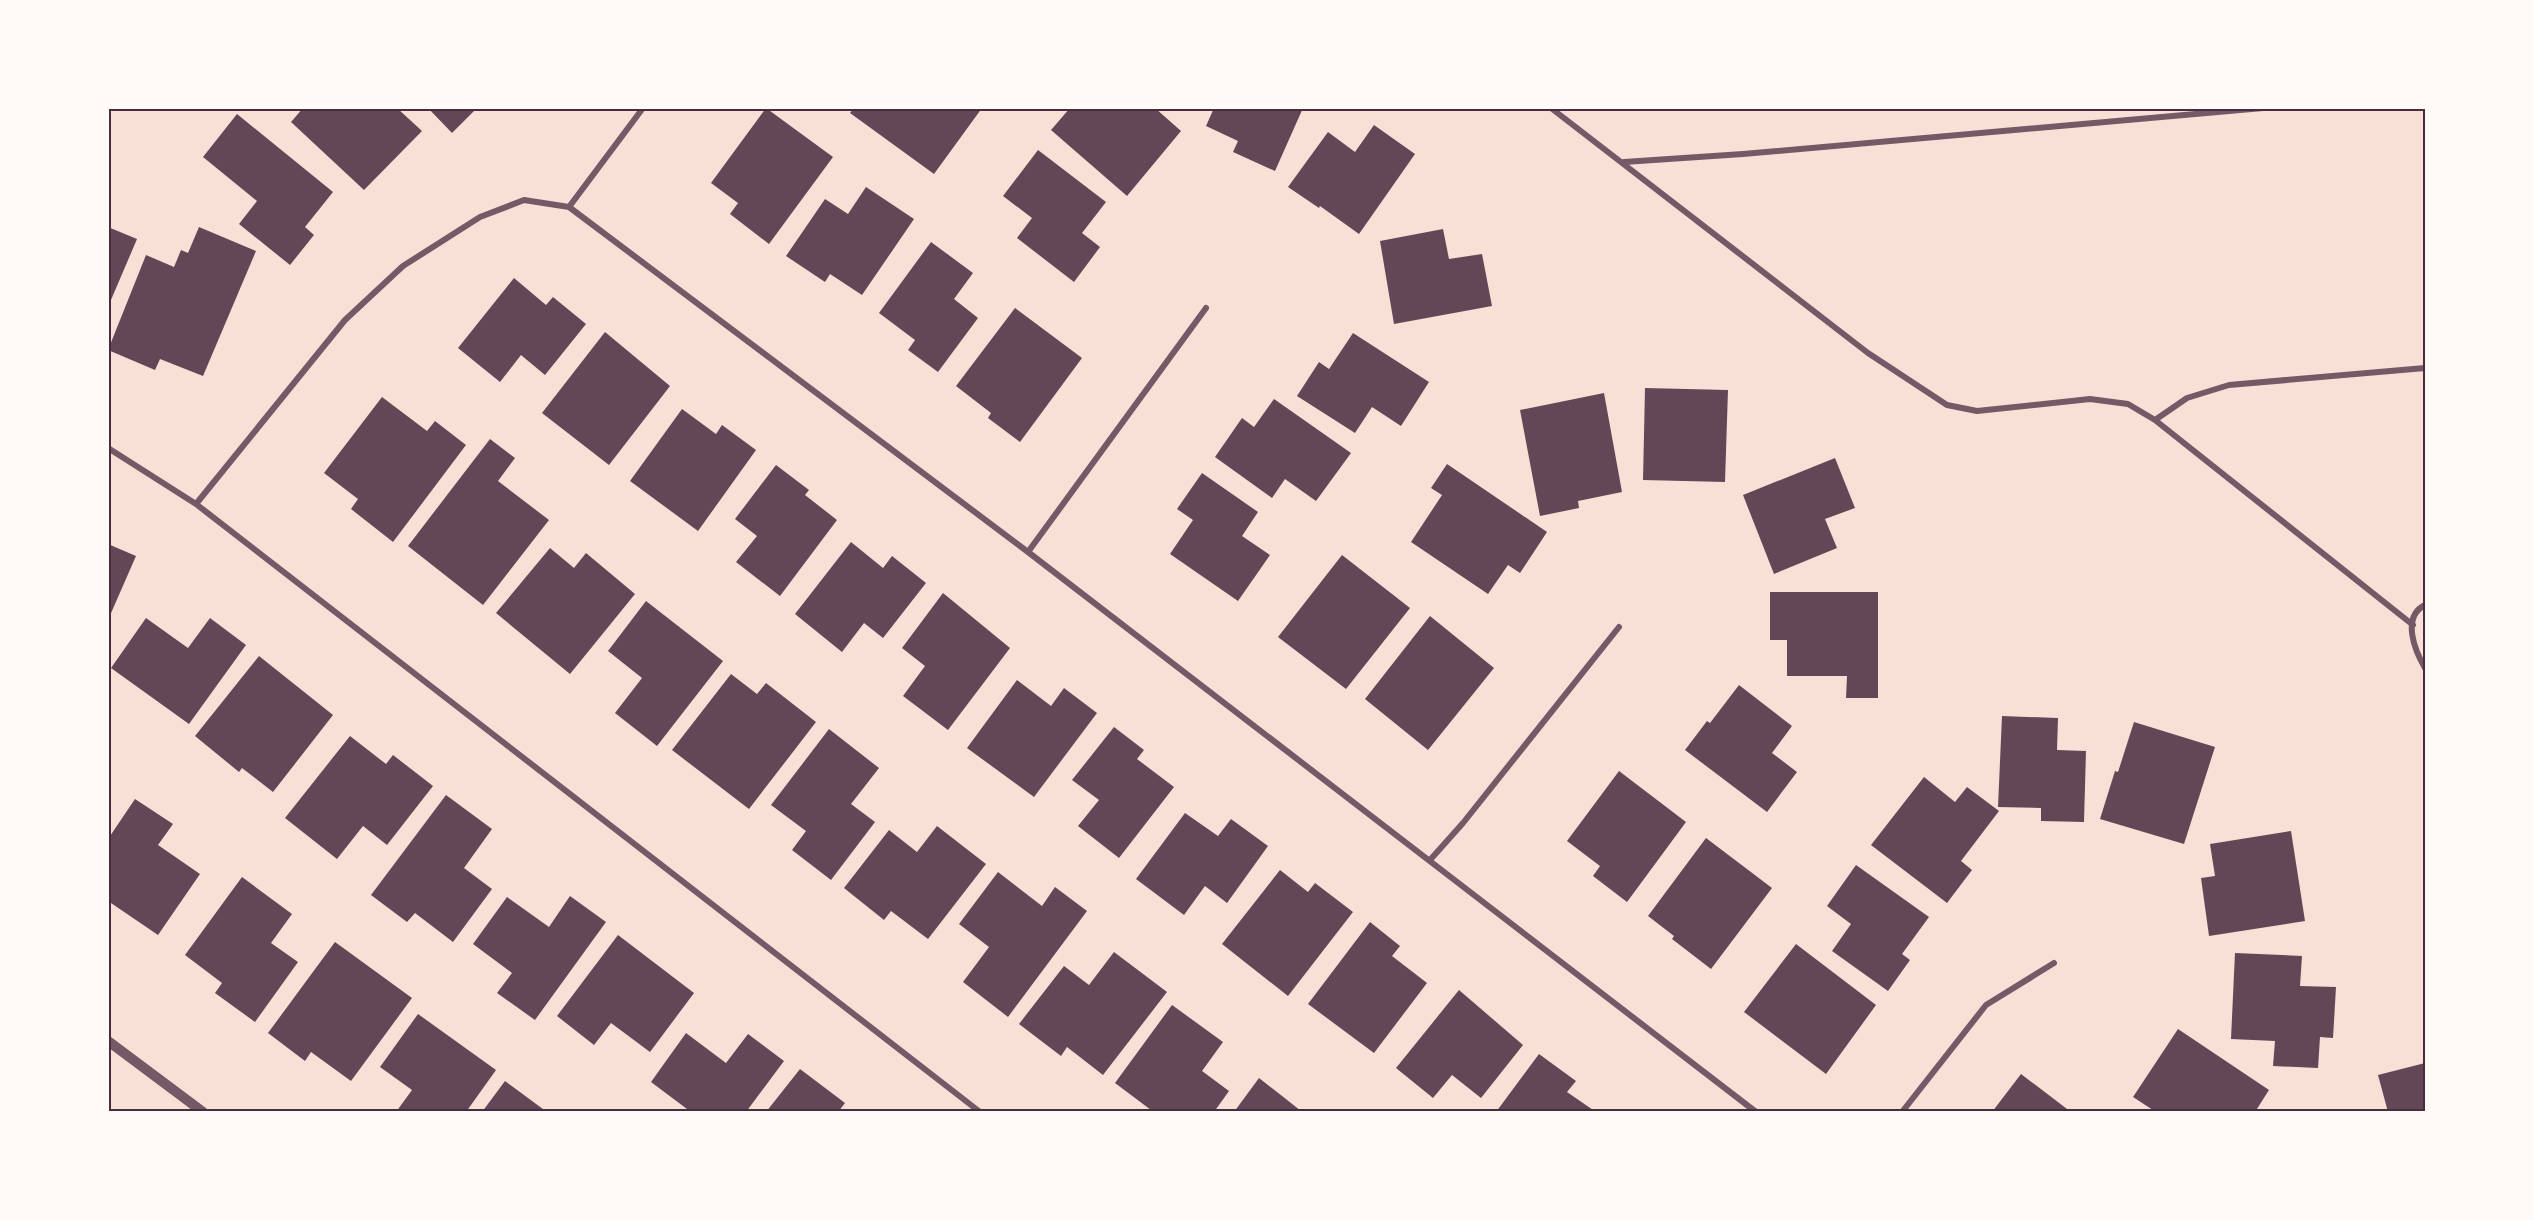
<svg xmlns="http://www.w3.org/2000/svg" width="2533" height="1220" viewBox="0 0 2533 1220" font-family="Mulish,sans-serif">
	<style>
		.building { fill: #644757 }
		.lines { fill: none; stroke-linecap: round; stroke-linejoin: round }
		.minor { stroke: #755966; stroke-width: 6 }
		.tertiary { stroke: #755966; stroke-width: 10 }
		.neatline { fill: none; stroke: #4a2c40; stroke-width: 2 }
	</style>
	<rect width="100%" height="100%" fill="#f7e1d7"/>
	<path class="building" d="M303 108H397L422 131 364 190 291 122Z
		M428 108H477L452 133Z
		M766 108 833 157 769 244 730 214 738 203 711 183Z
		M854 108H982L934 174 850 113Z
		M1070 108H1155L1181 131 1127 196 1051 130Z
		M1214 108H1303L1275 171 1233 152 1238 141 1206 126Z
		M237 114 333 192 305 227 314 235 290 265 239 224 257 201 203 157Z
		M1374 125 1415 154 1359 234 1320 206 1319 208 1288 187 1328 132 1355 152Z
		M1038 150 1106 202 1082 233 1100 247 1074 282 1017 238 1032 218 1003 196Z
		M866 187 914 219 862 295 830 274 825 282 786 256 825 199 848 214Z
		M108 227 137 239 108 307Z
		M199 227 256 251 203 376 160 359 155 370 108 350 146 255 174 267 181 250 188 253Z
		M1443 229 1449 259 1482 254 1492 306 1394 324 1380 241Z
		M931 242 973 273 954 299 978 318 938 372 908 350 915 340 879 313Z
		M514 278 546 305 553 297 586 324 545 375 521 355 500 382 458 348Z
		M1015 308 1082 358 1020 442 988 418 991 413 956 386Z
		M605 332 670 386 609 465 542 413Z
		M1353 333 1429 382 1401 426 1372 407 1355 433 1297 396 1319 362 1329 369Z
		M1645 388 1728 390 1725 482 1643 480Z
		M1604 393 1622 492 1578 501 1579 508 1540 516 1520 410Z
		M382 397 427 431 435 421 466 445 393 542 351 509 358 499 324 473Z
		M1274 399 1351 453 1316 501 1285 479 1272 498 1215 457 1242 418 1254 427Z
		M682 409 716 434 722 425 756 450 698 531 630 481Z
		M490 439 515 458 498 481 549 520 483 605 408 546Z
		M1835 458 1855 508 1825 519 1837 548 1774 574 1743 495Z
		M1447 464 1547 532 1520 573 1508 565 1488 594 1411 542 1442 495 1431 488Z
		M776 465 809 490 805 495 837 520 780 596 736 562 757 536 735 519Z
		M1202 473 1258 512 1242 536 1270 555 1238 601 1170 554 1193 520 1177 509Z
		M851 542 883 568 892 556 926 583 883 638 864 623 842 652 795 614Z
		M108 544 136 556 108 620Z
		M550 548 574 568 586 553 635 594 570 674 496 613Z
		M1342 555 1410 608 1346 689 1278 637Z
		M1770 592H1878V698H1846L1847 676H1787V640H1770Z
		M943 593 1010 648 948 730 903 696 925 666 902 648Z
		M646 601 723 661 657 746 615 713 642 678 608 651Z
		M1430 616 1494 668 1428 750 1365 699Z
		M146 618 188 648 210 618 246 645 189 724 111 668Z
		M259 656 333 715 273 792 242 768 239 772 195 736Z
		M731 674 757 694 766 683 816 722 749 809 672 750Z
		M1017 680 1051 706 1064 688 1097 713 1034 797 967 748Z
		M1739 685 1792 726 1772 753 1797 772 1767 812 1685 750 1707 721 1710 723Z
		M2002 716 2058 718 2057 750 2086 751 2084 822 2041 821V808L1998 807Z
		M2134 722 2215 747 2184 844 2100 819 2115 771 2118 772Z
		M1114 727 1144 750 1137 759 1174 787 1119 858 1078 826 1099 800 1072 780Z
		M829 729 879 768 851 804 875 822 831 880 792 850 806 831 771 805Z
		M350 736 386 764 393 755 433 786 387 845 363 826 337 859 285 818Z
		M1619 771 1686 822 1627 902 1593 876 1600 866 1567 841Z
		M1924 777 1955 802 1967 787 1999 811 1961 861 1972 870 1947 903 1871 845Z
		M446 795 492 829 464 868 492 889 453 942 415 913 407 922 371 895Z
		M135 799 173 824 158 845 200 874 158 935 108 901V839Z
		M1185 813 1218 836 1231 819 1268 846 1227 903 1205 886 1184 915 1136 879Z
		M937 826 986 864 928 939 891 911 884 920 844 888 889 830 917 852Z
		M2291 831 2305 921 2209 936 2201 878 2215 876 2210 844Z
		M1706 838 1772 888 1711 969 1672 939 1674 936 1648 916Z
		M1856 865 1929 917 1902 954 1910 960 1888 991 1832 951 1851 924 1827 906Z
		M1280 870 1308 892 1315 883 1353 912 1288 996 1222 944Z
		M998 872 1042 906 1055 887 1087 911 1008 1017 963 982 989 947 959 924Z
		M242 877 292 914 271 943 298 962 255 1022 215 993 222 983 185 955Z
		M570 896 606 922 535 1020 497 993 512 973 473 944 507 897 549 927Z
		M1370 922 1400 946 1392 956 1427 983 1374 1053 1308 1004Z
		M618 935 694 993 650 1052 611 1023 594 1045 557 1016Z
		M335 942 412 998 351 1081 311 1052 305 1061 268 1033Z
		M1796 944 1876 1005 1826 1074 1744 1012Z
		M1114 952 1167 992 1103 1075 1067 1047 1061 1056 1019 1024 1064 966 1089 985Z
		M2235 953 2302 956 2300 986 2336 987 2333 1038 2320 1037 2318 1068 2273 1066 2275 1041 2231 1039Z
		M1459 990 1523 1045 1481 1098 1452 1075 1433 1098 1396 1068Z
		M1172 1005 1223 1042 1202 1071 1229 1091 1214 1112H1149L1151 1110 1115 1083Z
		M418 1014 496 1070 466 1112H396L412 1090 380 1067Z
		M2178 1029 2269 1090 2255 1112H2156L2133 1097Z
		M686 1033 726 1063 748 1034 784 1061 746 1112H691L651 1082Z
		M1539 1054 1576 1081 1567 1092 1596 1112H1496Z
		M2425 1063V1112H2388L2378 1075Z
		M800 1069 845 1103 838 1112H766Z
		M2021 1074 2071 1112H1992Z
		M1259 1078 1296 1107 1302 1112H1234Z
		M505 1081 547 1112H482Z"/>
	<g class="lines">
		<path class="minor" d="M1551 108 1868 353 1947 405 1977 411 2090 399 2128 404 2155 420 2413 625
			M1624 162 1743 154 2263 108
			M569 207 643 108
			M2155 420 2187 398 2229 385 2425 368
			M108 448 196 504 980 1112
			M196 504 345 320 403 266 480 217 524 200 569 207 1028 552 1756 1112
			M1028 552 1206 308
			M2425 605C2401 617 2415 651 2425 668
			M1430 860 1463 823 1619 627
			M1902 1112 1986 1005 2054 963"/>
		<path class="tertiary" d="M108 1041 203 1112"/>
	</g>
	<rect width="2533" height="1220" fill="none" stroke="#fffaf5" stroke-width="219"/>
	<rect x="110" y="110" width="2314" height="1000" class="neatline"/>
</svg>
